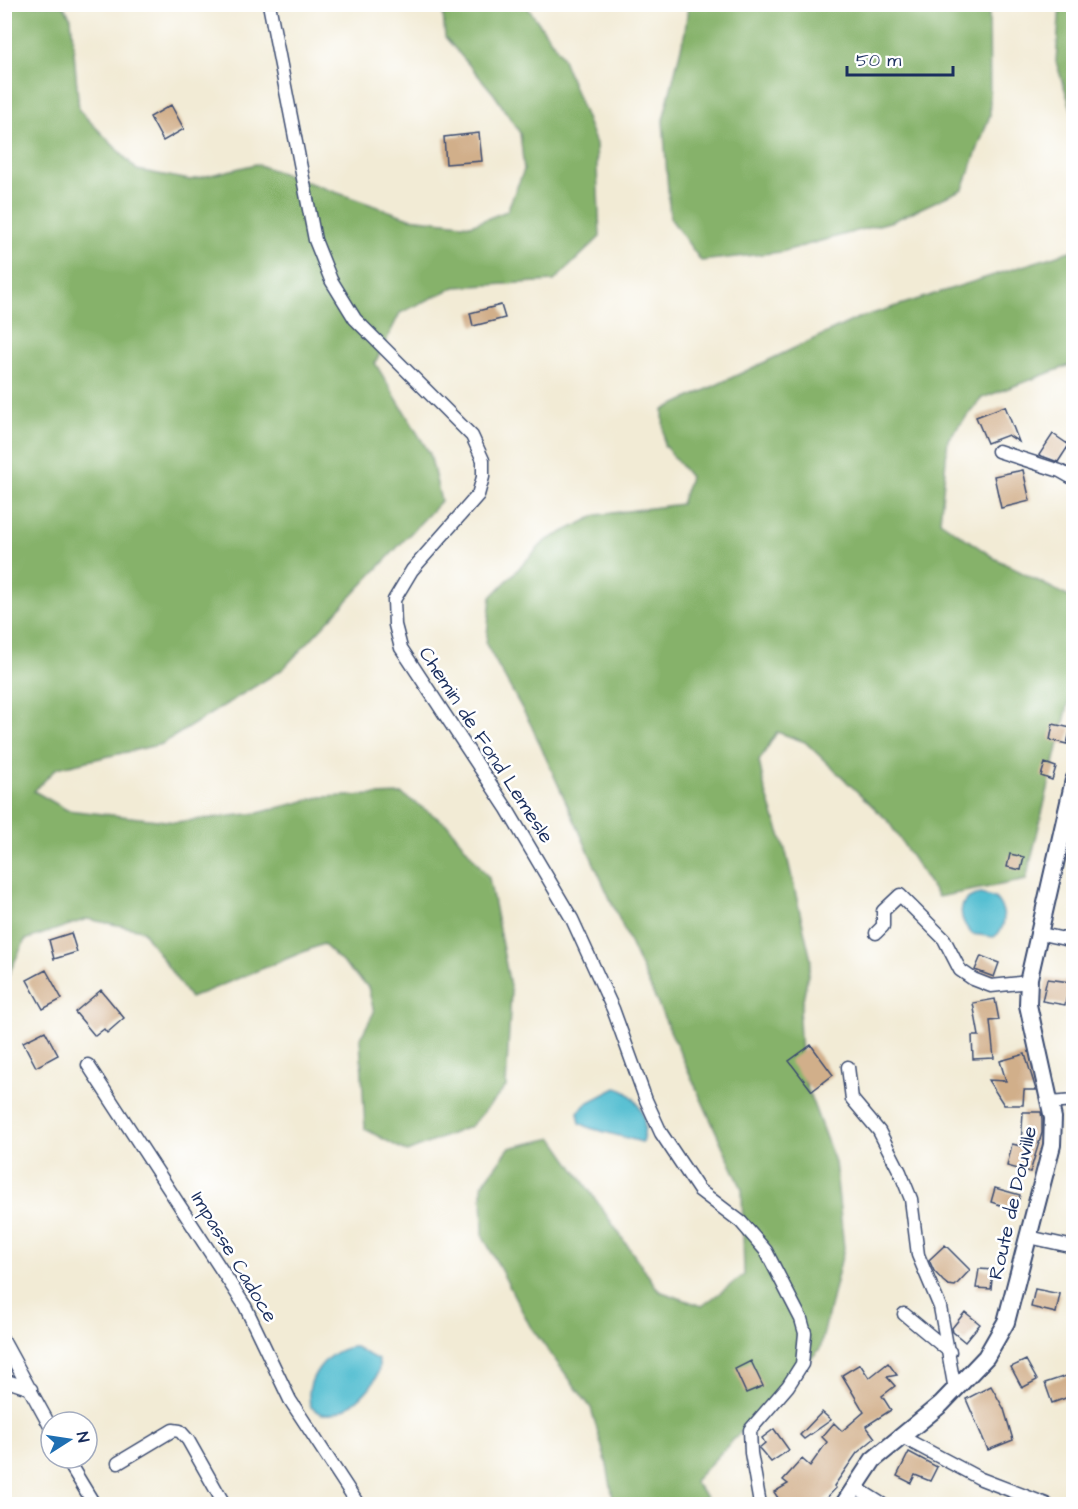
<svg xmlns="http://www.w3.org/2000/svg" width="1078" height="1509" viewBox="0 0 1078 1509" font-family="'Architects Daughter',sans-serif">
	<style>
		.forest { fill: #86b26a; stroke: #507064; stroke-width: 1.5 }
		.water { fill: #56bfd2; stroke: #387798; stroke-width: 1.5 }
		.building { fill: #d1af8a }
		.lines { fill: none; stroke-linecap: round; stroke-linejoin: round }
		.minor-casing { stroke: #3b4b70; stroke-width: 15 }
		.secondary-casing { stroke: #3b4b70; stroke-width: 20 }
		.minor { stroke: #fff; stroke-width: 12 }
		.secondary { stroke: #fff; stroke-width: 16 }
		.labels { text-anchor: middle; dominant-baseline: central; stroke-width: 5; stroke-linejoin: round; paint-order: stroke }
		.street-label { font-size: 20px; fill: #1b2f5e; stroke: #fff }
	</style>
	<rect width="100%" height="100%" fill="#fff"/>
	<filter id="ink" filterUnits="userSpaceOnUse"><feTurbulence type="fractalNoise" baseFrequency=".0167" numOctaves="2"/><feDisplacementMap in="SourceGraphic" scale="12" xChannelSelector="R" yChannelSelector="G"/><feConvolveMatrix kernelMatrix="1 2 1 2 8 2 1 2 1" color-interpolation-filters="sRGB"/></filter>
	<filter id="wash" filterUnits="userSpaceOnUse"><feTurbulence type="fractalNoise" baseFrequency=".008" numOctaves="4" result="noise"/><feDisplacementMap in="SourceGraphic" scale="24" xChannelSelector="R" yChannelSelector="G"/><feGaussianBlur stdDeviation="1.35" result="paint"/><feColorMatrix in="noise" values="0 0 0 0 0 0 0 0 0 0 0 0 0 0 0 0 0 1.4 0 .05"/><feComposite in="paint" operator="in"/></filter>
	<g filter="url(#wash)">
		<rect width="100%" height="100%" fill="#f2ebd5"/>
		<path class="forest" d="M5 5H63L71 18 79 110 137 170 190 180 256 164 409 218 471 225 507 211 524 170 520 133 494 94 445 37 443 13 452 5H526L561 54 596 144 600 237 554 281 455 287 400 313 375 363 430 454 441 501 283 669 162 744 57 768 34 791 67 810 176 822 258 813 320 797 402 794 448 825 489 878 511 991 506 1087 471 1126 407 1152 365 1129 360 1039 374 1012 368 987 323 944 190 998 142 930 87 919 25 940 5 982Z
			M688 5H989L990 115 963 189 893 221 781 252 701 261 670 218 663 120 685 32Z
			M1060 5H1073V114L1056 62Z
			M1073 250V364L982 398 948 439 940 521 996 559 1073 599V685L1026 880 938 897 888 821 805 742 777 732 759 761 765 790 786 852 811 960 799 1019 802 1074 835 1162 844 1248 820 1349 694 1481 711 1504H614L607 1465 591 1408 530 1326 483 1236 482 1185 509 1148 553 1138 659 1291 702 1306 744 1275 742 1189 531 725 486 644 491 597 545 541 597 515 681 504 690 477 664 445 663 410 856 319Z"/>
		<path class="water" d="M981 894 995 898C1006 910 1008 927 994 937L972 934C957 918 956 898 981 894Z
			M616 1088C638 1093 650 1121 642 1142L590 1128 580 1123 578 1112 587 1103Z
			M355 1347 378 1360C386 1381 344 1418 323 1414 319 1414 315 1410 311 1407 301 1381 329 1347 355 1347Z"/>
		<g id="blocks">
			<path class="building" d="M171 105 184 129 163 141 150 117Z
				M479 133 482 161 446 164 444 137Z
				M501 305 505 318 473 326 470 313Z
				M1005 406 1019 442 1008 435 987 443 976 417Z
				M1053 434 1069 445 1058 462 1039 455Z
				M1023 470 1030 501 1001 508 994 476Z
				M1053 724 1071 728 1067 744 1050 740Z
				M1045 763 1056 767 1052 780 1041 776Z
				M1010 854 1024 857 1021 870 1007 867Z
				M71 933 77 952 54 959 49 940Z
				M981 956 999 963 994 977 975 970Z
				M46 970 62 999 43 1009 27 980Z
				M1047 979 1070 982 1065 1005 1042 1001Z
				M101 990 124 1018 107 1033 104 1029 95 1036 75 1012Z
				M995 999 999 1020 990 1021 994 1058 973 1059 972 1036H979L973 1003Z
				M45 1031 58 1055 36 1067 23 1042Z
				M811 1045 833 1075 812 1091 789 1061Z
				M1025 1054 1036 1090H1024L1023 1105H1004L988 1080 1006 1081 1000 1061Z
				M1023 1112H1041L1042 1119V1133L1030 1172 1007 1166 1012 1144 1021 1146Z
				M995 1188 1020 1195 1016 1210 991 1202Z
				M945 1245 970 1270 955 1286 948 1285 943 1281 934 1271 929 1260Z
				M979 1269 993 1270 991 1289 976 1288Z
				M1035 1289 1060 1294 1056 1313 1031 1307Z
				M965 1312 980 1324 965 1342 953 1332 952 1328Z
				M1026 1360 1037 1380 1022 1388 1011 1367Z
				M751 1361 763 1386 746 1393 735 1369Z
				M888 1363 897 1375 887 1377 895 1386 882 1396 891 1410 866 1426 875 1438 857 1453 834 1486 836 1488 821 1504H782L774 1492 788 1484 783 1480 802 1459 810 1466 827 1442 822 1437 834 1423 842 1431 864 1412 842 1375 860 1364 869 1378Z
				M1069 1375 1074 1395 1052 1403 1045 1383Z
				M991 1386 1004 1409 1013 1440 988 1450 966 1399Z
				M822 1412 831 1420 804 1439 800 1435Z
				M774 1429 789 1450 771 1462 759 1448 765 1443 762 1438Z
				M909 1452 937 1467 930 1481 915 1475 911 1483 897 1476Z"/>
		</g>
	</g>
	<g filter="url(#ink)">
		<use href="#blocks" fill-opacity="0" stroke="#3b4b70" stroke-width="1.5"/>
		<g class="lines">
			<defs>
				<path id="minor" d="M269 4 315 240 331 280 355 319 472 436 483 460V477L478 495 412 570 394 600 395 625 401 648 507 809 572 919 613 1009 646 1100 661 1133 699 1190 741 1222 766 1251 801 1319 805 1333 802 1364 788 1386 750 1430 751 1453 760 1504
					M998 451 1060 471 1074 479
					M876 933 883 926V911L900 895 944 939 960 970 973 979 991 986 1029 982
					M1037 933 1074 941
					M88 1065 245 1306 290 1400 358 1504
					M848 1067 852 1099 879 1131 900 1172 911 1199 918 1255 940 1307 955 1390
					M1050 1103 1074 1101
					M1029 1237 1074 1247
					M904 1314 950 1352
					M4 1342 51 1428
					M4 1380 31 1389
					M900 1436 981 1479 1046 1504
					M66 1458 94 1504
					M118 1463 173 1430 180 1431 188 1440 224 1504
					M855 1487 882 1504"/>
				<path id="secondary" d="M844 1504 873 1460 941 1404 986 1357 1006 1322 1052 1145 1053 1118 1028 1005 1029 978 1074 780"/>
			</defs>
			<use href="#minor" class="minor-casing"/>
			<use href="#secondary" class="secondary-casing"/>
			<use href="#minor" class="minor"/>
			<use href="#secondary" class="secondary"/>
		</g>
	</g>
	<g class="labels">
		<g class="street-label">
			<text transform="translate(486 745) rotate(57)">Chemin de Fond Lemesle</text>
			<text transform="translate(1013 1203) rotate(-77)">Route de Douville</text>
			<text transform="translate(234 1257) rotate(59)">Impasse Cadoce</text>
		</g>
	</g>
	<rect width="1078" height="1509" fill="none" stroke="#fff" stroke-width="24"/>
	<g transform="translate(69 1440) rotate(78)"><circle r="28" fill="#ffffff" stroke="#a4acbf" stroke-width="1.5"/>
	<path d="M0-4.5L10 22L0 15L-10 22Z" fill="#1f6fb2"/>
	<text y="-9" font-size="16" font-weight="bold" text-anchor="middle" fill="#1b2f5e">N</text>
	</g>
	<path d="M847 66v9h106v-9" fill="none" stroke="#1b2f5e" stroke-width="3"/>
	<text x="856" y="66" font-size="18" fill="#1b2f5e" stroke="#ffffff" stroke-width="4.5" paint-order="stroke">50 m</text>
</svg>
